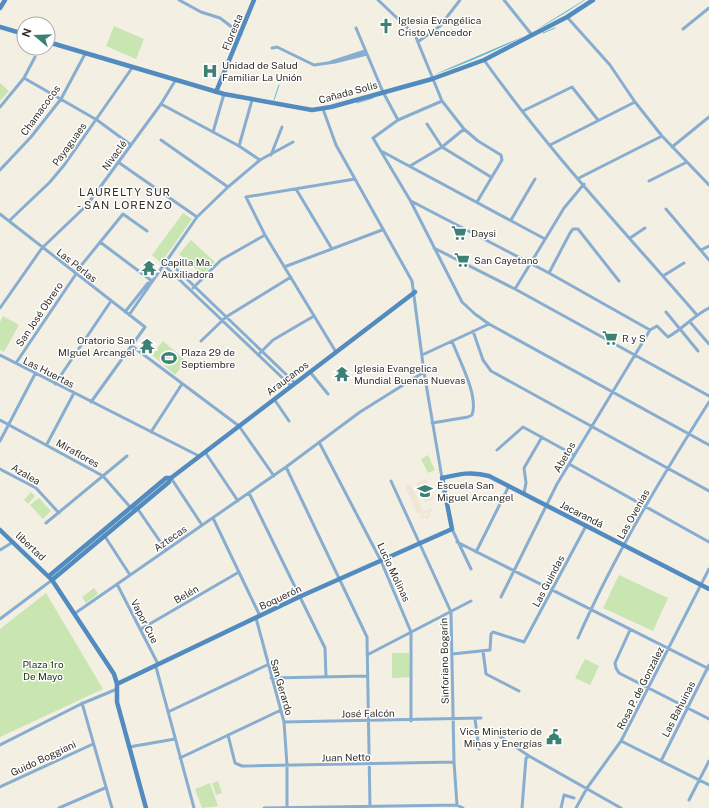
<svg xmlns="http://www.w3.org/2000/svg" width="709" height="808" viewBox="0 0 709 808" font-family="'Public Sans',sans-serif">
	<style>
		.built { fill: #efe7d3 }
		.green { fill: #c8e5b2 }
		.water { fill: #66b8cf }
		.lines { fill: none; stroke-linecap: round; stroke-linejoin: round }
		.stream { stroke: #66b8cf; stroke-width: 1 }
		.street { stroke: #87add0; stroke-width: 3 }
		.secondary { stroke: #518bbf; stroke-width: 4.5 }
		.labels { text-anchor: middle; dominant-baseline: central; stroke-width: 3; stroke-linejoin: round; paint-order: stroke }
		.poi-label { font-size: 10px; fill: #312f2a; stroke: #fff; text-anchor: start }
		.street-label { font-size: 10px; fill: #312f2a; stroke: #fff }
		.park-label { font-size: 10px; fill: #1c3106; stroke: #fff }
		.neighbourhood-label { font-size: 11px; letter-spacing: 1px; fill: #312f2a; stroke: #fff }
	</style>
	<rect width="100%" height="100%" fill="#f4efe3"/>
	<path class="built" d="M426 479 434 499 425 503 416 483Z
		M411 484 423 512 431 508 432 511 429 513 431 516 426 519 425 517 428 515 427 513 424 514 425 517 421 519 419 516 422 515 421 513 417 514 405 486Z"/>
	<path class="green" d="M114 26 144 39 136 59 106 46Z
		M0 83 9 91 0 101Z
		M183 213 192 219 161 263 152 255Z
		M191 240 215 262 203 275 179 254Z
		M3 316 19 325 4 352 0 350V322Z
		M163 341 186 361 175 375 152 355Z
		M428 455 435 470 428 473 421 459Z
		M31 492 35 496 28 504 24 500Z
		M39 498 51 511 43 519 30 505Z
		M619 575 668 598 653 631 603 608Z
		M94 588 98 594 86 603 82 597Z
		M46 593 103 689 0 737V629Z
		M392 653H409L410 677 392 678Z
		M585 659 599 666 590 685 575 678Z
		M218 781 222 793 216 795 212 783Z
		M210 783 218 806 202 808 195 789Z"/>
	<path class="water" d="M584 0H585C538 32 487 56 433 75L529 34Z"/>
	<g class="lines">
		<path class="stream" d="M543 33 555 28
			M274 100 279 85
			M357 103 373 98"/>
		<path class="street" d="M179 0 201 12 220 18 241 34
			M378 0 415 35 442 101 464 129 478 141 501 155 502 160 477 202
			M504 0 532 35
			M567 17 610 65 635 102 662 136 709 185
			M356 28 383 92 398 120
			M683 29 709 8
			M419 41 440 26 460 0
			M272 48 277 47 314 65 335 62 367 54
			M484 60C547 149 624 231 696 314
			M331 62 365 51
			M24 78 97 120 131 145
			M442 101 398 120 373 138 410 200 462 302 475 314 489 324 709 445
			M161 104 239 146 260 160
			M0 107 24 78 35 57
			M323 109 336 145 412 281 424 372 442 478
			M523 111 572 87 598 120
			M427 124 442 147 491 177
			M213 132 224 94
			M161 140 228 187
			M550 145 635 102
			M239 146 252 100
			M672 147 709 117
			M383 152 545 239
			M271 155 282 127
			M118 162 197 217
			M410 166 442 147 464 129
			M0 170 31 137 61 99 85 54
			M579 178 662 136
			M649 181 687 162
			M296 189 332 249
			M411 201 549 273 650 330
			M666 209 709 260
			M0 214 145 327 91 402
			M511 220 535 179
			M9 221 50 182 65 164 132 68
			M630 238 645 228
			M100 242 152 281
			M434 248 515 289 709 396
			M701 250 709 246
			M167 260 295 383
			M164 265 291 386
			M284 267 382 230
			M75 273 123 214 147 231
			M549 273 570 233 573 229H578L619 281
			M663 276 684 263
			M193 288 221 260 265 235
			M515 289 564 208 584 184
			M0 308 42 248 87 205 161 104 175 81
			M125 312 148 283H151
			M666 312 698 351
			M129 315 197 217 228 187 260 160 293 142
			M690 322 709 344
			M473 331 483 360 491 371 709 491
			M201 341 226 317 291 277
			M132 346 239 426 274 476
			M336 352 265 235 246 197 355 179
			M0 355 199 456
			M258 355 273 340 314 316
			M422 355 489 324
			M16 363 76 274
			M310 372 328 394
			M55 384 111 301
			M274 399 289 421
			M0 420 103 476 131 508H137L166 550
			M432 423 468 417 472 415C479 396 459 360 452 341
			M151 432 182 384
			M0 441 35 374
			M319 442 381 561 411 632V721
			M47 444 74 393
			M497 450 523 427 574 455
			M205 452 238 501
			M569 464 709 542
			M286 467 367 637 370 807
			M0 469 36 488 59 513
			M171 478 202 525
			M391 481 451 612 454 762 457 805
			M249 493 325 648 326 677
			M524 493 526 483 524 468 542 437
			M213 518 260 616
			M46 523 127 456
			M452 529 471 569
			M104 535 130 575
			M457 542 709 669
			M0 550 13 542
			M476 552 509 486
			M117 584 158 664
			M501 597 557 484 650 330 657 326 668 337C684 328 694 315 709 308
			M74 614 286 467 360 412 424 372
			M256 618 284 722 287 765V808
			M0 619 52 580
			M141 629 239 572
			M630 630 615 663 616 668 619 673 709 719
			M578 638C614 556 661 478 709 402
			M483 651 486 674 519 691
			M452 654 490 650 491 634 493 632 524 642 586 526
			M367 655 471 601
			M156 667 194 808
			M271 678 367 676
			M82 703 112 808
			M168 712 267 665
			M475 719 479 749
			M284 722 481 718
			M495 733 529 756
			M228 735 235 763 242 766 454 762
			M621 741 709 785
			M0 745 81 704 117 689
			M129 747 175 739
			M180 758 281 710
			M661 761 709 665
			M0 787 93 744
			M689 800 709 761
			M59 808 105 788
			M264 808 457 805 463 808
			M522 808 526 758 529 756 621 808
			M561 808 564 795 574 798
			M576 808 587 788 621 741 709 569"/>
		<path class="secondary" d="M0 8 5 0
			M0 27 24 34
			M48 42 224 94 312 110 331 107 432 79 484 60 567 17 593 0
			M216 92 254 0
			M0 530 52 580 114 674 117 684V702L146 808
			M49 576 166 478H171L415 292
			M52 580 169 482 170 478
			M117 684 299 597 452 529 442 478C459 474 472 471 489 476L709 589"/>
	</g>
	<defs>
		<symbol id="church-bare" viewBox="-9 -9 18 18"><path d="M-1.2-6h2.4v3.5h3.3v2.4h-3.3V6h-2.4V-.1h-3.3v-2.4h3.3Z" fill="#3d8175" stroke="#fff" stroke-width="2.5" paint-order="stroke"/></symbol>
		<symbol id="hospital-bare" viewBox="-9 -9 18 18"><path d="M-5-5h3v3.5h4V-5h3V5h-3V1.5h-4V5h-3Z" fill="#3d8175" stroke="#fff" stroke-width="2.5" paint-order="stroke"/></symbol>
		<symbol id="supermarket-bare" viewBox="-9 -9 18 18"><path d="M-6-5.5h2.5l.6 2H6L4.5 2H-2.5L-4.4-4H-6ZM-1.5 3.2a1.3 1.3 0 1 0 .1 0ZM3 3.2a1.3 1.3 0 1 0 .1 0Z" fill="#3d8175" stroke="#fff" stroke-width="2.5" paint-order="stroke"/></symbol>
		<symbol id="temple-bare" viewBox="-9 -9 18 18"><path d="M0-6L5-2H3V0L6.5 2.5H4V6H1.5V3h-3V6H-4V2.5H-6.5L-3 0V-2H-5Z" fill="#3d8175" stroke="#fff" stroke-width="2.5" paint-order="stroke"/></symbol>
		<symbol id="stadium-bare" viewBox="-9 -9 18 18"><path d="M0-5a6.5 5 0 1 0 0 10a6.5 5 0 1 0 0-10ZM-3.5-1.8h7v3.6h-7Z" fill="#3d8175" stroke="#fff" stroke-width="2.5" paint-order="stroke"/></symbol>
		<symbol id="school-bare" viewBox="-9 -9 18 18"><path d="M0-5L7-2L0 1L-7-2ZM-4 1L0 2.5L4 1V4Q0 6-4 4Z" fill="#3d8175" stroke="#fff" stroke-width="2.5" paint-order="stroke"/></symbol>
		<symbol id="civic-bare" viewBox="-9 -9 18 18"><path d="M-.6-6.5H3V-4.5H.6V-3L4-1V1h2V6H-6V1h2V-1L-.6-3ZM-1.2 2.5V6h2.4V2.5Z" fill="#3d8175" stroke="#fff" stroke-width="2.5" paint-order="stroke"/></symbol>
	</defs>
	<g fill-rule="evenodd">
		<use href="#church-bare" x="375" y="15" width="22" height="22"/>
		<use href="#hospital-bare" x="199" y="60" width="22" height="22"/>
		<use href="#supermarket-bare" x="448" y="222" width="22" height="22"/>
		<use href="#supermarket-bare" x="451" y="249" width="22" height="22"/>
		<use href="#temple-bare" x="138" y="257" width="22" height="22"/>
		<use href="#supermarket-bare" x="599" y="327" width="22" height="22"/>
		<use href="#temple-bare" x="136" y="335" width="22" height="22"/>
		<use href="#stadium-bare" x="158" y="347" width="22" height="22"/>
		<use href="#temple-bare" x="331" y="363" width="22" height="22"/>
		<use href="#school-bare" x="414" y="480" width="22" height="22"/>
		<use href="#civic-bare" x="543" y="726" width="22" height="22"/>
	</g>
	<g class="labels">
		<g class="poi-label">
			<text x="398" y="20">Iglesia Evangélica<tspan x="398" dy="12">Cristo Vencedor</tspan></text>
			<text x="222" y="65">Unidad de Salud<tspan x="222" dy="12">Familiar La Unión</tspan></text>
			<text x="471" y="233">Daysi</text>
			<text x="474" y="260">San Cayetano</text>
			<text x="161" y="262">Capilla Ma.<tspan x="161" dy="12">Auxiliadora</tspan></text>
			<text x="622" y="338">R y S</text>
			<text x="135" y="340" text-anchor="end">Oratorio San<tspan x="135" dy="12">MIguel Arcangel</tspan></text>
			<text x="181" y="352">Plaza 29 de<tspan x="181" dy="12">Septiembre</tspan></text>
			<text x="354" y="368">Iglesia Evangelica<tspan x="354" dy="12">Mundial Buenas Nuevas</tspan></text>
			<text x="437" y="485">Escuela San<tspan x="437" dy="12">Miguel Arcangel</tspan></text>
			<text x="542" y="731" text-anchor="end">Vice Ministerio de<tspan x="542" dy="12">Minas y Energías</tspan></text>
		</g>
		<g class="street-label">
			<text transform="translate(232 32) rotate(-68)">Floresta</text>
			<text transform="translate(348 92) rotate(-15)">Cañada Solis</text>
			<text transform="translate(40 110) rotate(-54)">Chamacocos</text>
			<text transform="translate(69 144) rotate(-54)">Payaguaes</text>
			<text transform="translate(114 155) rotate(-54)">Nivaclé</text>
			<text transform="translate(77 265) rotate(38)">Las Perlas</text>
			<text transform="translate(39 314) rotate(-56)">San José Obrero</text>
			<text transform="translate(49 372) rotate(27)">Las Huertas</text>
			<text transform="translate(287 378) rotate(-37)">Araucanos</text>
			<text transform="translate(78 453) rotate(29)">Miraflores</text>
			<text transform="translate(564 457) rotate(-60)">Abetos</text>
			<text transform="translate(26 474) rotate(30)">Azalea</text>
			<text transform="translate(582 514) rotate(27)">Jacarandá</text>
			<text transform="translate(633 514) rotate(-61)">Las Ovenias</text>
			<text transform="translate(170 538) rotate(-35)">Aztecas</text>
			<text transform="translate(31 546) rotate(43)">libertad</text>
			<text transform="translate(394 572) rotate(65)">Lucio Molinas</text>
			<text transform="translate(548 581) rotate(-62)">Las Guindas</text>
			<text transform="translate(186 594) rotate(-30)">Belén</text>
			<text transform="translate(280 597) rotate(-25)">Boquerón</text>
			<text transform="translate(145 621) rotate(63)">Vapor Cue</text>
			<text transform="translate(444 661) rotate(-91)">Sinforiano Bogarín</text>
			<text transform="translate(282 687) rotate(74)">San Gerardo</text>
			<text transform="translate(640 688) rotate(-63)">Rosa P. de Gonzalez</text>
			<text transform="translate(678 709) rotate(-63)">Las Bahuinas</text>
			<text transform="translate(368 713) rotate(-1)">José Falcón</text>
			<text transform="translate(346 757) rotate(-1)">Juan Netto</text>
			<text transform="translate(43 758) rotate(-25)">Guido Boggiani</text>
		</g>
		<g class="park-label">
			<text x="43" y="664">Plaza 1ro<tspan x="43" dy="12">De Mayo</tspan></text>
		</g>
		<g class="neighbourhood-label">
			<text x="125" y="192">LAURELTY SUR<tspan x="125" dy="13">- SAN LORENZO</tspan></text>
		</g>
	</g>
	<g transform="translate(36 36) rotate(289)"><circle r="19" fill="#ffffff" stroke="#adacaa"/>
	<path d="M0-3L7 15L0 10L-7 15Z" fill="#3d8175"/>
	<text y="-6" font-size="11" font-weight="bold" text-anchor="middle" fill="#312f2a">N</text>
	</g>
</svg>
